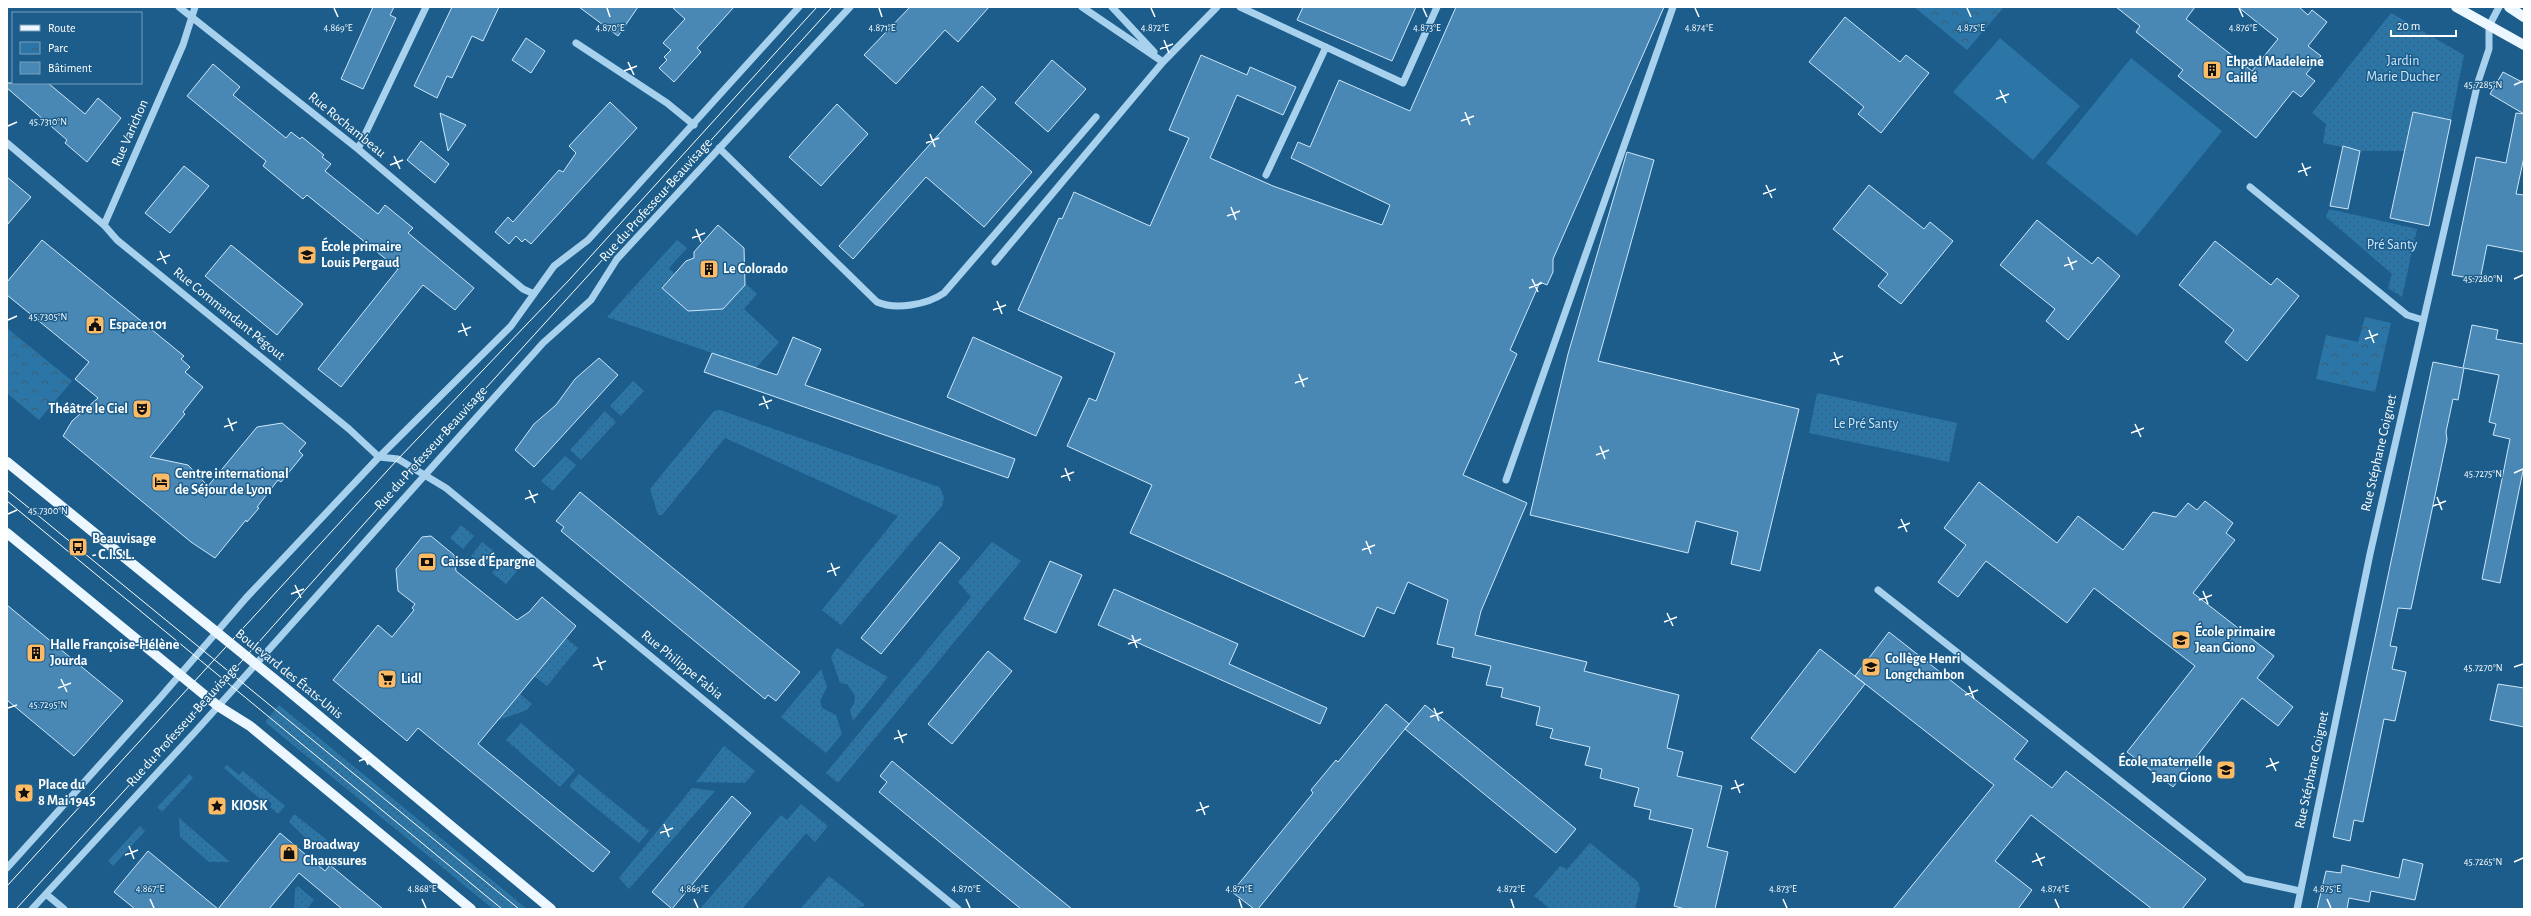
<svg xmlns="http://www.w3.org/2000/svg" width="2531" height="916" viewBox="0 0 2531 916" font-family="'Alegreya Sans',sans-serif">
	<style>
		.grass { fill: url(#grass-dots) }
		.park { fill: url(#park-crowns) }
		.pitch { fill: #2c76a7 }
		.building { fill: #4988b5; stroke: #cde7f9 }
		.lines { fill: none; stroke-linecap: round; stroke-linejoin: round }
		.minor { stroke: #a7d1ed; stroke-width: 7 }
		.major { stroke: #edf7ff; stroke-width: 10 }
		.tram { stroke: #fff; stroke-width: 1 }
		.ticks { fill: none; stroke: #fff; stroke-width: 1.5 }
		.labels { text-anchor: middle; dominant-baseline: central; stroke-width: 3; stroke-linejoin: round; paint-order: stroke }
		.park-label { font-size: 14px; fill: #cde7f9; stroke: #1c5d8b }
		.poi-label { font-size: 14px; font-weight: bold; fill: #fff; stroke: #1c5d8b; text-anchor: start }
		.street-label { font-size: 14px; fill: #fff; stroke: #1c5d8b }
		.ticks-label { font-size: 10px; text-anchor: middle; fill: #fff; stroke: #1c5d8b; stroke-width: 3; stroke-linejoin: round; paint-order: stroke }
	</style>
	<defs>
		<pattern id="grass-dots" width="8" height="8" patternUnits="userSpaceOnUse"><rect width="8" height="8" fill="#2c76a7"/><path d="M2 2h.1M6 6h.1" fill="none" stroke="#3e5f75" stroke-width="1.8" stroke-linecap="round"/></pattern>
		<pattern id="park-crowns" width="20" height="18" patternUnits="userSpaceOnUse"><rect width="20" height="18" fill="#2c76a7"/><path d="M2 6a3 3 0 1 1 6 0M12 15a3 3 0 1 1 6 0" fill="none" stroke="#3e5f75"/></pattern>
	</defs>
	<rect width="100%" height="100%" fill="#1c5d8b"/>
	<path class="grass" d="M2391 13 2464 55 2451 120 2413 112 2404 151H2360L2323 143 2326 124 2312 113Z
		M2329 209 2417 229 2402 297 2388 288 2392 274 2326 217Z
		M677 240 687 248 669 268 675 274 663 288 689 312 692 308 695 310H716L718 307 722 310 746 284 757 294 744 309 779 342 756 368 607 317Z
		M633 381 644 391 621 416 610 406Z
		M1817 393 1957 423 1949 462 1809 433Z
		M720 410 939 487C944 494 945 498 942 506L841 625 822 610 898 516 725 438 662 515H658L650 489 714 411Z
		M605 411 616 422 581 460 570 450Z
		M565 456 576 465 553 491 541 481Z
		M461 525 474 536 463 549 450 538Z
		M482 542 496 553 485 567 471 556Z
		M992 542 1021 561 838 783 826 773 971 597 958 582Z
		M503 560 517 571 506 584 492 573Z
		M566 638 578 648 547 686 534 676Z
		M837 648 888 677 853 721 850 710 854 704 855 696 847 684 840 683 831 657Z
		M821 669 827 687 820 701 822 708 836 715 842 734 826 753 781 717Z
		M520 694 532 704 527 710 496 721Z
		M279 705 527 909H493L265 722Z
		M521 723 575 770 560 787 506 740Z
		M724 746 755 771 745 783 696 782Z
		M227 765 239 775 243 771 285 806 278 814 270 807 272 804 268 800 265 803 224 768Z
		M189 774 193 778 162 812 157 807Z
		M579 774 649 831 639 843 569 786Z
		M692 788 715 791 629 889 619 878Z
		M801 804 828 826 815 842 806 833 742 909H700L781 815 787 820Z
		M294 814 327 840 318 850 289 822Z
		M179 818 230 862H209L180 837Z
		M140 826 145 831 113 866 108 861Z
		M1590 843 1638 882 1640 889 1635 909H1550L1534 896 1560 866 1567 869Z
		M829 876 864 904V906L853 909H800Z
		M298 886 314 900 307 909H294L295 889Z"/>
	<path class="park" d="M1914 7H2004L1967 50Z
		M2365 317 2391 323 2375 392 2316 379 2326 335 2358 342Z
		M7 328 72 381 39 420 7 393Z"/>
	<path class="pitch" d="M2000 38 2080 106 2033 160 1953 92Z
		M2131 58 2222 131 2137 236 2046 163Z"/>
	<path class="building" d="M373 7H394L390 15 396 18 363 89 341 79Z
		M452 7H499L483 41 472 36 452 78 447 76 437 98 414 86Z
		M579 7H638L618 36Z
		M672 7H734L697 48 701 52 674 82 659 68 667 60 664 57 671 50 663 43 685 19Z
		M910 7H989L958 42 945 30 896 84 864 55Z
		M1303 7H1416L1392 61 1297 20Z
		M1456 7H1664L1553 259V272L1547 285 1540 282 1510 350 1517 354 1463 475 1527 503 1481 611 1475 635 1587 662 1584 671 1679 695 1667 748 1683 752 1677 776 1722 786 1707 847 1728 852 1715 909H1685L1674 906 1693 829 1649 819 1651 810 1634 806 1639 788 1600 778 1602 769 1585 765 1590 747 1550 738 1553 729 1536 725 1540 707 1501 697 1503 688 1486 685 1491 666 1452 657 1454 648 1437 644 1448 600 1408 582 1394 614 1377 607 1364 637 1130 533 1152 485 1067 446 1089 398 1096 401 1115 353 1018 310 1059 218 1062 219 1074 192 1150 226 1189 138 1169 130 1201 55 1247 75 1250 67 1296 87 1283 115 1237 95 1210 158 1273 186 1382 225 1390 205 1291 158 1298 142 1310 147 1339 80 1410 111Z
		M2116 7H2195L2186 19 2252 71 2278 39 2238 7H2299L2308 15 2312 10 2327 22 2308 46 2321 56 2306 74 2315 81 2301 97 2293 91 2256 138 2178 76 2183 70 2136 32 2140 26Z
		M1845 17 1900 62 1906 55 1929 73 1881 133 1858 114 1864 107 1809 62Z
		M526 38 545 51 531 73 512 60Z
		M1052 60 1086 89 1048 132 1015 103Z
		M213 64 240 87 233 95 286 138 291 132 300 139 302 137 324 155 322 157 331 164 325 171 378 214 385 205 413 228 408 233 474 288 455 310 423 285 341 387 318 369 398 269 307 195 303 199 263 166 266 161 187 96Z
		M2503 72 2524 83V114L2490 94Z
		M7 83H48L85 114 98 98 121 118 87 162 65 143 67 140 7 88Z
		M982 86 996 99 975 122 1032 172 984 227 926 177 853 259 839 246Z
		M610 102 637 128 531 244 525 239 522 242 516 236 509 244 495 232 508 217 513 222 559 170 563 172 576 153 569 146Z
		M837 104 868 134 821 186 789 157Z
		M2413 112 2451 120 2429 226 2390 218Z
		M440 113 466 125 448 151Z
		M2516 113 2524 114V157L2516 194 2524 195V252L2487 245 2480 280 2452 275 2476 157 2506 163Z
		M421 141 449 164 435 183 407 160Z
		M2343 146 2360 151 2348 209 2330 206Z
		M1627 152 1654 160 1598 361 1799 409 1760 571 1731 564 1738 532 1696 521 1688 553 1530 515 1568 354Z
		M184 166 209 186 170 233 145 213Z
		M7 177 31 197 7 225Z
		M1869 185 1924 229 1930 222 1953 241 1901 304 1878 286 1888 274 1833 229Z
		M2037 220 2092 264 2098 257 2120 276 2068 340 2046 321 2055 309 2000 265Z
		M718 225 744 248 745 285 723 309 688 311 662 288 686 261 694 258V252Z
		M42 240 184 356 181 359 190 367 185 372 203 387 183 412 185 414 150 457 188 465 208 486 257 427 282 423 306 443 299 451 303 455 281 482 278 480 257 507 259 508 247 522 246 520 215 558 191 542 63 436 72 421 98 398 75 379 89 362 7 295V282Z
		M2215 241 2271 285 2277 278 2299 296 2247 361 2225 342 2234 330 2179 285Z
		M231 245 303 304 277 335 205 276Z
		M2472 325 2498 330 2496 339 2524 344V466L2500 583 2482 579 2510 439 2493 435 2496 424 2489 422 2499 375 2464 368 2458 400 2453 399 2446 432 2447 439 2411 609 2398 608 2390 646 2397 647 2392 669 2406 672 2395 721 2384 719 2363 822 2354 820 2350 841 2333 837 2433 362 2463 368Z
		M793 337 821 349 805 385 1015 459 1008 478 704 372 712 353 777 375Z
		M973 337 1062 377 1036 436 947 397Z
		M599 358 618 375 534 467 515 450 534 424 556 405 575 379Z
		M1979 482 2057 543 2078 516 2123 550 2153 512 2176 517 2188 503 2197 510 2205 501 2233 523 2226 533 2235 540 2193 593 2274 656 2257 678 2293 707 2278 726 2242 698 2173 787 2127 752 2195 666 2094 588 2067 623 1986 561 1958 597 1938 582 1966 545 1944 528Z
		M580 492 800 672 776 701 768 695 765 699 561 531 564 527 556 521Z
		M431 536 454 555 456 571 517 620 529 612 542 597 576 626 478 744 610 852 593 872 418 728 407 741 333 680 378 625 392 637 414 610 412 608 415 604 398 591 396 569 422 537Z
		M940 542 960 558 881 654 861 638Z
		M1050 561 1082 575 1056 633 1024 619Z
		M1114 589 1238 644 1229 664 1327 708 1320 724 1098 625Z
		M7 605 123 701 74 756 7 700Z
		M1889 632 2028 741 2014 759 2052 788 2066 771 2206 879 2182 909H2152L2031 815 1995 861 2032 890 2018 909H1893L1994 785 1855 676Z
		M1820 649 1865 684 1795 773 1751 738Z
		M988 651 1012 671 952 744 928 724Z
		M2498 684 2524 688V727L2490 720Z
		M1386 704 1409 724 1258 909H1254L1232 892 1313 793 1311 790 1336 760 1338 762Z
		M1425 705 1576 829 1556 853 1405 729Z
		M892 761 996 847 1072 909H1021L976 872 879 792 887 782 880 776Z
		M732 796 751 813 672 909 652 892Z
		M280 833 325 871 330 865 383 909H342L299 873 269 909H135L114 892 148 851 218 909Z
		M2403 859 2423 864 2415 900 2371 891 2369 902 2349 898 2347 909H2317L2326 871 2341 873 2342 865 2399 878Z"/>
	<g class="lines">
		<path class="minor" d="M179 7 358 149 523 289 534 294
			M1082 7 1163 62
			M1112 7 1154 52
			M1240 7 1403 83 1437 7
			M576 43 667 103 694 125
			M7 143 104 225 117 240 349 429 379 457
			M719 148 877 302C895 310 927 305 944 293L1096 117
			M358 149 426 7
			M1266 175 1326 47
			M2250 187 2407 315 2423 320
			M104 225 183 45 195 7
			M995 262 1163 62 1217 7
			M379 457 398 459 446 488 958 909
			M1506 480 1673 7
			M1878 590 2245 879 2300 891
			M7 868 159 699 246 598 379 457 511 326 554 266 588 240 799 7
			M46 894 64 909
			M32 909 196 731 543 343 591 300 617 259 850 7
			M2297 909 2370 554 2478 82 2489 49V26L2499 7"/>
		<path class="major" d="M2456 7 2524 45
			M2509 7 2524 17
			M7 462 284 687 551 909
			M7 533 218 706 250 726 471 909"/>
		<path class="tram" d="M7 490 519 909
			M7 501 502 909
			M7 886 398 459 570 279 817 7
			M16 909 209 698 436 443 832 7"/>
	</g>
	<path class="ticks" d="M334 8 338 17M607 8 610 17M879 8 882 17M1151 8 1155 17M1423 8 1427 17M1695 8 1699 17M1967 8 1971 17M2239 8 2243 17M1164 40 1169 53M1160 49 1173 44M628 62 634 75M624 71 637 66M2514 85 2523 81M2000 90 2006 103M1996 99 2009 94M1465 112 1470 125M1461 121 1474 116M8 126 17 122M930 134 935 147M926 143 939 138M394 156 400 169M2302 163 2307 176M390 165 403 160M2298 172 2311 167M1766 185 1772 198M1763 194 1776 189M1231 207 1236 220M1227 216 1240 211M696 229 701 242M692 238 705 233M160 251 166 264M2068 257 2073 270M157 260 170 255M2064 266 2077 261M1532 279 1538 292M2514 279 2523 275M1529 288 1542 283M997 301 1002 314M993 310 1006 305M8 320 17 316M462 323 467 336M2369 330 2374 343M458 332 471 327M2365 339 2378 334M1834 352 1839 365M1830 361 1843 356M1299 374 1304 387M1295 383 1308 378M763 396 768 409M759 405 772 400M228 418 233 431M2135 424 2141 437M224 427 237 422M2131 433 2144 428M1600 446 1605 459M1596 455 1609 450M1065 468 1070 481M2514 473 2523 469M1061 477 1074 472M529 490 535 503M2437 497 2442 510M525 499 538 494M2433 506 2446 501M8 514 17 510M1901 519 1907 532M1898 528 1910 523M1366 541 1371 554M1362 550 1375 545M831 563 836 576M827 572 840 567M295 585 301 598M2203 591 2208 604M291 594 304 589M2199 600 2212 595M1667 613 1673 626M1664 622 1677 617M1132 635 1137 648M1128 644 1141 639M597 657 602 670M593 666 606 661M2514 667 2523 664M61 679 67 692M1969 686 1974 699M58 688 71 683M1965 695 1978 690M8 708 17 705M1434 708 1439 721M1430 717 1443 712M898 730 903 743M894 739 907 734M363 752 368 765M2270 758 2276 771M359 761 372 756M2266 767 2279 762M1735 780 1740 793M1731 789 1744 784M1200 802 1205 815M1196 811 1209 806M664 824 669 837M660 833 673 828M129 846 134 859M2036 853 2042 866M125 855 138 850M2032 862 2045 857M2514 862 2523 858M150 899 154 908M422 899 426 908M694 899 698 908M966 899 970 908M1239 899 1242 908M1511 899 1514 908M1783 899 1787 908M2055 899 2059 908M2327 899 2331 908"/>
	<defs>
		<symbol id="building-square" viewBox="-11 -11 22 22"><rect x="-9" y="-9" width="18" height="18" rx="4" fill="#fdbb65" stroke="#1c5d8b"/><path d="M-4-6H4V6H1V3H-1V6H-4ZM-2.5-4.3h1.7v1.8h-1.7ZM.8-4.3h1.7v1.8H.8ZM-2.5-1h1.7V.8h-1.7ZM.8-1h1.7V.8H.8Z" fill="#111"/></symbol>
		<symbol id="school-square" viewBox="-11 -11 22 22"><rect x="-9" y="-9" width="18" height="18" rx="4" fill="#fdbb65" stroke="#1c5d8b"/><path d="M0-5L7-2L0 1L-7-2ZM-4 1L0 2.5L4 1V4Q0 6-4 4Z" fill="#111"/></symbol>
		<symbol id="civic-square" viewBox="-11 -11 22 22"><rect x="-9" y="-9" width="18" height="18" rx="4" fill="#fdbb65" stroke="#1c5d8b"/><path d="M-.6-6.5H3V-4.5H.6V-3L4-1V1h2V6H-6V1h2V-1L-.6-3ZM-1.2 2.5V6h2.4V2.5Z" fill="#111"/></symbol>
		<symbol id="theatre-square" viewBox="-11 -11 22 22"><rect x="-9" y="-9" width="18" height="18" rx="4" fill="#fdbb65" stroke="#1c5d8b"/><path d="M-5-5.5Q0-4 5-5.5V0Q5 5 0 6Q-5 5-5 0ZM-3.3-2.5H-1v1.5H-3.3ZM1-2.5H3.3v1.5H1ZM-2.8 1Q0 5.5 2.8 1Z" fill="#111"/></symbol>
		<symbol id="hotel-square" viewBox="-11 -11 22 22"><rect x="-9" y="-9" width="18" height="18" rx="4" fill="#fdbb65" stroke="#1c5d8b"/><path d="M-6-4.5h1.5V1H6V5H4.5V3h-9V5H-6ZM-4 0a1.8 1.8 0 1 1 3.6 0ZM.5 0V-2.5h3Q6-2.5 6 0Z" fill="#111"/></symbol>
		<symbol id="bus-square" viewBox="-11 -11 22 22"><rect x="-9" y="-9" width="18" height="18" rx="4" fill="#fdbb65" stroke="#1c5d8b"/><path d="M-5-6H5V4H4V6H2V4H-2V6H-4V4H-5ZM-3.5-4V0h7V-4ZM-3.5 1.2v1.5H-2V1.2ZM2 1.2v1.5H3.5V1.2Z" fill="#111"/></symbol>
		<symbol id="bank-square" viewBox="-11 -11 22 22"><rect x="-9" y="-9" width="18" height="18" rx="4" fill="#fdbb65" stroke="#1c5d8b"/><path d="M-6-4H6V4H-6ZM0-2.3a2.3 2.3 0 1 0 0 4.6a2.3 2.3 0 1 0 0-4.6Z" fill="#111"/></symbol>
		<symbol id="supermarket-square" viewBox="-11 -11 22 22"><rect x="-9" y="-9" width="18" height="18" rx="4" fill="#fdbb65" stroke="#1c5d8b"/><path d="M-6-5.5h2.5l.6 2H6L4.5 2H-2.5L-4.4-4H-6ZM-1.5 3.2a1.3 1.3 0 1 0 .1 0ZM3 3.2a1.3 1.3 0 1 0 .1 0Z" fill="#111"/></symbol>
		<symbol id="sight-square" viewBox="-11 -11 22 22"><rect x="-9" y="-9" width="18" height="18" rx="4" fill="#fdbb65" stroke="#1c5d8b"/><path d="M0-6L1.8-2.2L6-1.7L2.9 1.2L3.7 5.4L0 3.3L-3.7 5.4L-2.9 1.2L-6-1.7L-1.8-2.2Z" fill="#111"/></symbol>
		<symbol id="shop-square" viewBox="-11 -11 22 22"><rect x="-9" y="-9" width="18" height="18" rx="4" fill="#fdbb65" stroke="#1c5d8b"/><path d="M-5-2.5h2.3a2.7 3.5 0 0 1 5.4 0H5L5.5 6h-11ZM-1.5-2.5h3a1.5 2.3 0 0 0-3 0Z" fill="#111"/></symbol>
	</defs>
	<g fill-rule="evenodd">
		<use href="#building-square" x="2201" y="59" width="22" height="22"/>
		<use href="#school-square" x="296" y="244" width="22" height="22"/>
		<use href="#building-square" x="698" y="258" width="22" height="22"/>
		<use href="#civic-square" x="84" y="314" width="22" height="22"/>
		<use href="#theatre-square" x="131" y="398" width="22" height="22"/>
		<use href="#hotel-square" x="150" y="471" width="22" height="22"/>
		<use href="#bus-square" x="67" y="536" width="22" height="22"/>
		<use href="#bank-square" x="416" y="551" width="22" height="22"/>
		<use href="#school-square" x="2170" y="629" width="22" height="22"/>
		<use href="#building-square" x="25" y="642" width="22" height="22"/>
		<use href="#school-square" x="1860" y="656" width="22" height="22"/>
		<use href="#supermarket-square" x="376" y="668" width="22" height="22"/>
		<use href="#school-square" x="2215" y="759" width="22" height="22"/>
		<use href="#sight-square" x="13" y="782" width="22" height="22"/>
		<use href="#sight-square" x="206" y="795" width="22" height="22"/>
		<use href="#shop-square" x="278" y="842" width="22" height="22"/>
	</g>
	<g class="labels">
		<g class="park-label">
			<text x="2403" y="61">Jardin<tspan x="2403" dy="16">Marie Ducher</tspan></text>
			<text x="2392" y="245">Pré Santy</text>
			<text x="1866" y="424">Le Pré Santy</text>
		</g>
		<g class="poi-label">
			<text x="2226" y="62">Ehpad Madeleine<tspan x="2226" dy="16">Caillé</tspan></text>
			<text x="321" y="247">École primaire<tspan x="321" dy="16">Louis Pergaud</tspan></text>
			<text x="723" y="269">Le Colorado</text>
			<text x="109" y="325">Espace 101</text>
			<text x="128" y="409" text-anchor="end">Théâtre le Ciel</text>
			<text x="175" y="474">Centre international<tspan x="175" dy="16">de Séjour de Lyon</tspan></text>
			<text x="92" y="539">Beauvisage<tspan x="92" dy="16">- C.I.S.L.</tspan></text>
			<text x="441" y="562">Caisse d'Épargne</text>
			<text x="2195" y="632">École primaire<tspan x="2195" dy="16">Jean Giono</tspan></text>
			<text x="50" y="645">Halle Françoise-Hélène<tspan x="50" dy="16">Jourda</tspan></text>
			<text x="1885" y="659">Collège Henri<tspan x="1885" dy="16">Longchambon</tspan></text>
			<text x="401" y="679">Lidl</text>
			<text x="2212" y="762" text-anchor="end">École maternelle<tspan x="2212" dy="16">Jean Giono</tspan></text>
			<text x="38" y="785">Place du<tspan x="38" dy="16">8 Mai 1945</tspan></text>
			<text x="231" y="806">KIOSK</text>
			<text x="303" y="845">Broadway<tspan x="303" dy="16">Chaussures</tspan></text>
		</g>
		<g class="street-label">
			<text transform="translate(347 125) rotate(39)">Rue Rochambeau</text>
			<text transform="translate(130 133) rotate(-66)">Rue Varichon</text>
			<text transform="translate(656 200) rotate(-48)">Rue du Professeur Beauvisage</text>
			<text transform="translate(229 314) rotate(39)">Rue Commandant Pégout</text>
			<text transform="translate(431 448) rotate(-48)">Rue du Professeur Beauvisage</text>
			<text transform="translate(2379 453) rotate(-77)">Rue Stéphane Coignet</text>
			<text transform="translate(682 665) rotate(39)">Rue Philippe Fabia</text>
			<text transform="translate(289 674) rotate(39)">Boulevard des États-Unis</text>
			<text transform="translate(183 725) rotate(-48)">Rue du Professeur Beauvisage</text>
			<text transform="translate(2312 770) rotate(-78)">Rue Stéphane Coignet</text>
		</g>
	</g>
	<g class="ticks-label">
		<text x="338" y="31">4.869°E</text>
		<text x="610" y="31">4.870°E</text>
		<text x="882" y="31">4.871°E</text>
		<text x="1155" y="31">4.872°E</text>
		<text x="1427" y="31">4.873°E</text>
		<text x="1699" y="31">4.874°E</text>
		<text x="1971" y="31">4.875°E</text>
		<text x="2243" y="31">4.876°E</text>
		<text x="2483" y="88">45.7285°N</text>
		<text x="48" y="125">45.7310°N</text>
		<text x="2483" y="282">45.7280°N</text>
		<text x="48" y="320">45.7305°N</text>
		<text x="2483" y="477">45.7275°N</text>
		<text x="48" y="514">45.7300°N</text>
		<text x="2483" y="671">45.7270°N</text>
		<text x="48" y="708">45.7295°N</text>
		<text x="2483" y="865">45.7265°N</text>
		<text x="150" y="892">4.867°E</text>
		<text x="422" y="892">4.868°E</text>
		<text x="694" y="892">4.869°E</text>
		<text x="966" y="892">4.870°E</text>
		<text x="1239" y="892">4.871°E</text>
		<text x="1511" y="892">4.872°E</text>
		<text x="1783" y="892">4.873°E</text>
		<text x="2055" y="892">4.874°E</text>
		<text x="2327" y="892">4.875°E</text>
	</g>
	<rect width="2531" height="916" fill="none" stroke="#ffffff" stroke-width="16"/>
	<rect x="12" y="12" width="130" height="72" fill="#1c5d8b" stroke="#779eb9"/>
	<rect x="20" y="25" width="20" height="6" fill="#edf7ff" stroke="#779eb9"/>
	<text x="48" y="32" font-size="12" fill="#ffffff">Route</text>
	<rect x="20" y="42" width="20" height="12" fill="url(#park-crowns)" stroke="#779eb9"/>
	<text x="48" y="52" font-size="12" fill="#ffffff">Parc</text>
	<rect x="20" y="62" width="20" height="12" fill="#4988b5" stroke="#779eb9"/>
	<text x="48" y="72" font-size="12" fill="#ffffff">Bâtiment</text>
	<path d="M2391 30v6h65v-6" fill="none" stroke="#ffffff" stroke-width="2"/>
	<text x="2397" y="30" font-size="12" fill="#ffffff" stroke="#1c5d8b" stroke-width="3" paint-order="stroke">20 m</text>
</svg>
